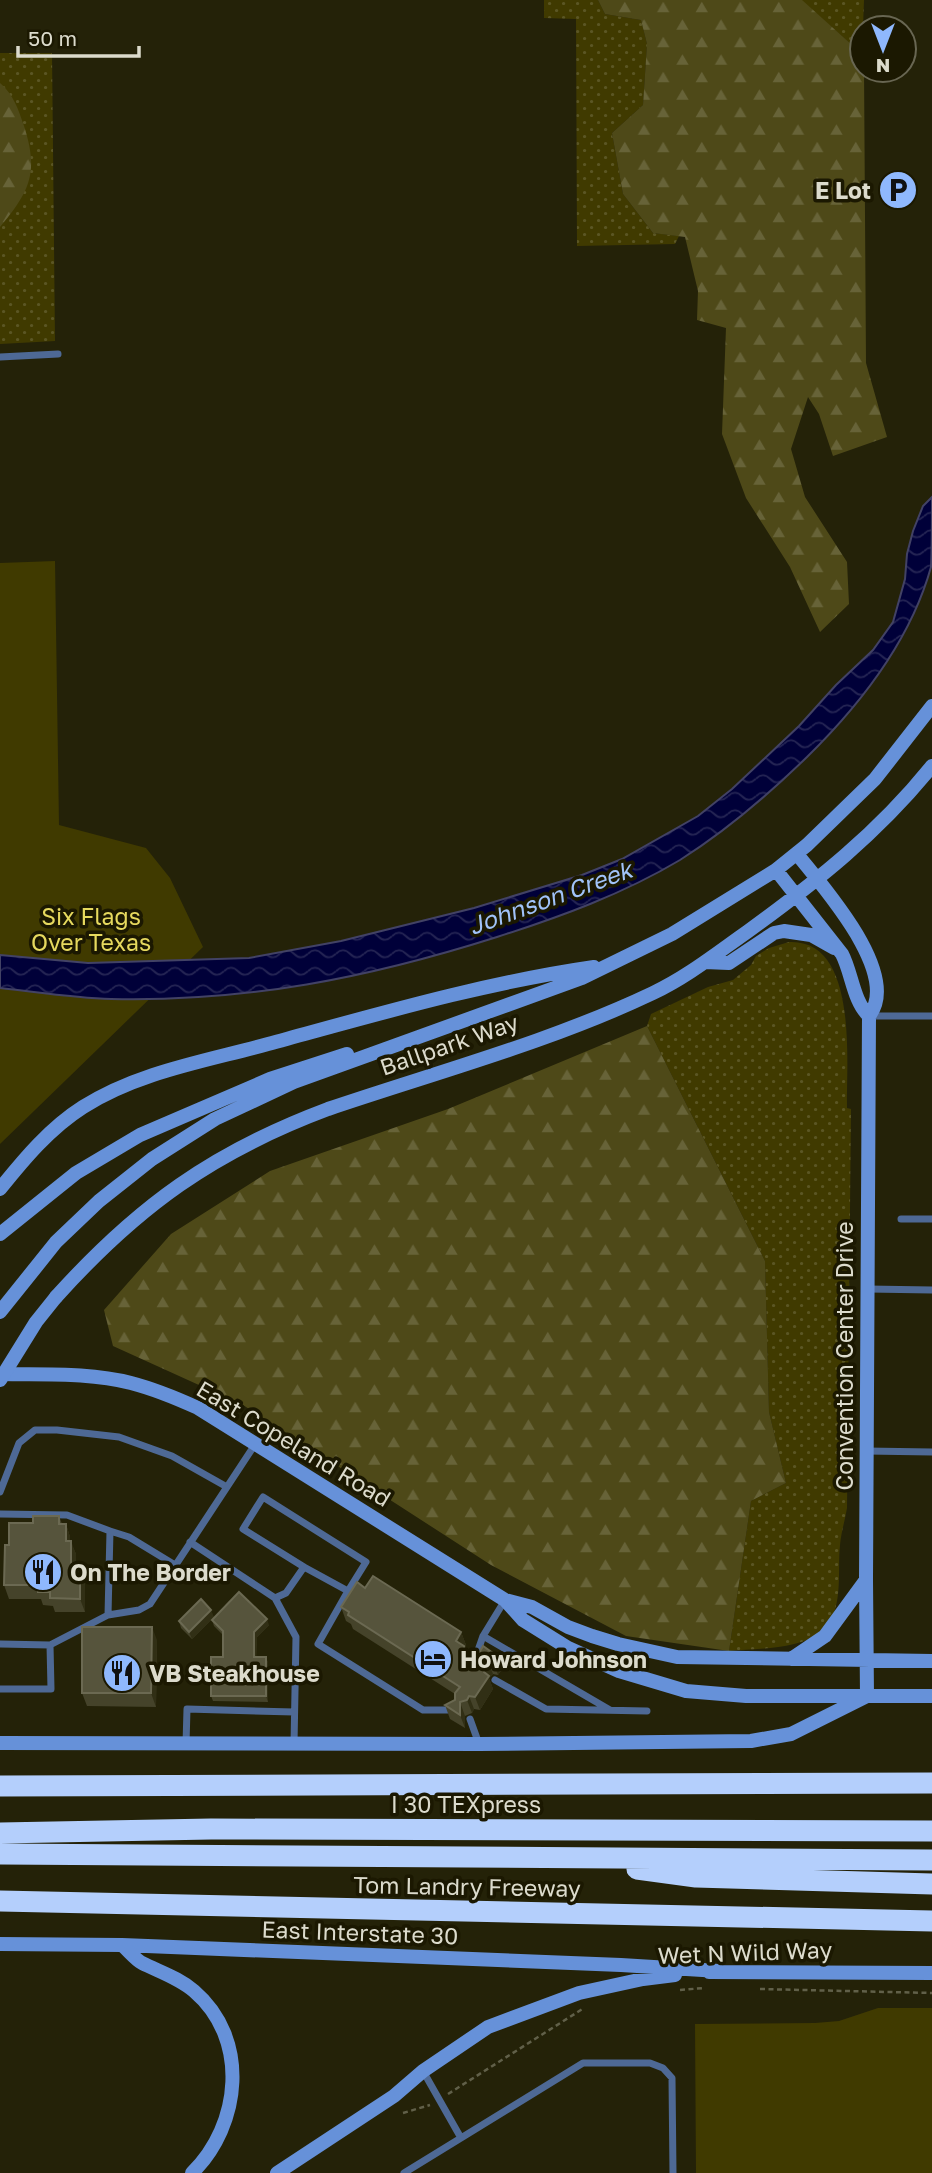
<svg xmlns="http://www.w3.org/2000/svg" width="932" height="2173" viewBox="0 0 932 2173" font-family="'Golos Text',sans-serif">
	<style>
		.grass { fill: url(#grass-dots) }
		.forest { fill: url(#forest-firs) }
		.park { fill: #403a00 }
		.water { fill: url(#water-waves); stroke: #424265; stroke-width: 2 }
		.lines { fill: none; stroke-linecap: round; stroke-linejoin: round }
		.path { stroke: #616049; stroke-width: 2.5; stroke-dasharray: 5 3.5; stroke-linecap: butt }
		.service { stroke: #4e6995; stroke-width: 7 }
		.secondary { stroke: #6691d9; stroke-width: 14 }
		.motorway { stroke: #b4cffc; stroke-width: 21 }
		.secondary-bridge { stroke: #6691d9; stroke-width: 14 }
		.wall { fill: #45432a }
		.shaded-wall { fill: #312f15 }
		.building { fill: #56543c; stroke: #6b6952; stroke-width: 2 }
		.labels { text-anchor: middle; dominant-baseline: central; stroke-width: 7; stroke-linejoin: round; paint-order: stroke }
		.poi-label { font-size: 23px; font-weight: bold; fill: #dcdbcc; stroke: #1b1801; text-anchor: start }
		.park-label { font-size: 23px; fill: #e6d95e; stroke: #1b1801 }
		.street-label { font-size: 23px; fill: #dcdbcc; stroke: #1b1801 }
		.water-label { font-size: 24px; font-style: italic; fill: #a1c3f9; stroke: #1b1801 }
	</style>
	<defs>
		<pattern id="grass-dots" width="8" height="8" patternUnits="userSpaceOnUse" patternTransform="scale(1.75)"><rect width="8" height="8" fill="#403a00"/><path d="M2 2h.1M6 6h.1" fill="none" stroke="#5b5624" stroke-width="1.8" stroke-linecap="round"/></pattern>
		<pattern id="forest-firs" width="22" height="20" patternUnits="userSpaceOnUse" patternTransform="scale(1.75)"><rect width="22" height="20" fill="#4e4918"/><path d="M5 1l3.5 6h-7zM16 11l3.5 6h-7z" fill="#676338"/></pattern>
		<pattern id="water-waves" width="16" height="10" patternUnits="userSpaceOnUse" patternTransform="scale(1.75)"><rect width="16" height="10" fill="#000039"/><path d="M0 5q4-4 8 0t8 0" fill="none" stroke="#252554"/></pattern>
	</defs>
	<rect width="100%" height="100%" fill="#242208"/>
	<path class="grass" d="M544 0H598L605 14 641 20 647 44 643 105 612 133 623 194 653 233 679 236 675 244 577 246 576 19 544 18Z
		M801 0H864L862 54Z
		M0 53H52L55 341 0 344Z
		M789 942C859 939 846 1063 847 1108L851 1109 847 1508C845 1520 841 1533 840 1545 837 1573 845 1613 820 1633 799 1649 755 1649 729 1651L751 1501 786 1483 769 1412 765 1261 647 1026 651 1014 708 987 733 980 751 965 756 956 769 948Z"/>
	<path class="forest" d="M598 0H802L862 54V70H864L866 363 887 437 833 456 819 414 808 397 791 449 805 497 847 562 849 604 820 632 790 567 746 498 722 434 726 328 697 320 698 291 685 237 653 233 623 194 612 133 643 105 647 44 641 20 605 14Z
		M0 83C14 95 18 109 24 126 39 172 30 191 0 227Z
		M647 1026 765 1261 769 1412 786 1483 751 1501 729 1651 626 1636 491 1565 243 1405 113 1346 104 1310 171 1234 270 1171 448 1109Z"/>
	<path class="park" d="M55 561 59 825 146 848 170 878 203 947 0 1144V563Z
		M878 2008H932V2173H696L695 2024 815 2023 839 2021Z"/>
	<path class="water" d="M932 497C932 517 932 549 931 567 911 639 860 705 807 757 768 795 726 831 680 860 623 894 560 917 497 937 368 978 247 1002 111 999 74 998 37 992 0 988V955L88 963 249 958 341 941 474 908 582 875 622 859 698 816 732 789 799 726 836 685 873 650 893 622 905 579 907 554 913 531 923 506Z"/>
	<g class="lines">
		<path class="path" d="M760 1989 932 1993
			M680 1990 704 1988
			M448 2094 584 2008
			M403 2113 430 2105"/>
		<path class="service" d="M0 357 58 354
			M870 1016H932
			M901 1219H932
			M868 1289 932 1290
			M866 1451 932 1452
			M0 1492 19 1443 35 1430H57L119 1437 172 1456 227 1487
			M0 1514 67 1515 110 1531
			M190 1542 275 1598 296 1637 294 1744
			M348 1591 318 1644 423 1710H454
			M275 1598 286 1593 304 1567 348 1591 366 1562 263 1497 243 1529 304 1567
			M108 1615 110 1531 129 1537 175 1565
			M483 1636 610 1710
			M0 1644 50 1645 108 1615 139 1610 150 1604 256 1443
			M478 1670 474 1662 483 1636 505 1600
			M495 1680 546 1709 647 1711
			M0 1689H51L50 1645
			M470 1719 479 1744
			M186 1744 187 1709 294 1712
			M423 2071 461 2138
			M404 2173 583 2063H650L663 2068 672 2078 673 2173"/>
		<path class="secondary" d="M776 870 842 954C852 973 853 1001 869 1016
			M705 962 729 963 774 933 784 931 811 935 834 948
			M0 1189C24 1159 50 1128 83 1107 138 1072 206 1061 268 1044 375 1015 483 983 594 967
			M0 1234 76 1173 140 1135 270 1079 347 1054
			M56 1297C138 1206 213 1152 328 1109 437 1072 550 1042 653 993 687 977 717 953 747 932 816 882 878 833 932 766
			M0 1312 56 1242 99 1201 152 1159 215 1119 294 1082 582 978 672 934 776 870 807 845 875 779 932 706
			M0 1374C43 1375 89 1372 131 1383 154 1389 176 1398 198 1408L505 1600 523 1620 568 1648 619 1671 686 1691 746 1696H932
			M505 1600 532 1607 568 1627 592 1636 618 1644 677 1657 932 1661
			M791 1659 825 1636 866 1580
			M0 1743 479 1744 751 1741 791 1734 867 1696 866 1580 869 1016C902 974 823 887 797 854
			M0 1944 122 1945 621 1965 719 1971
			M122 1945C129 1951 135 1959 142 1963 160 1972 179 1978 194 1991 250 2039 241 2125 192 2173
			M709 1972 932 1973
			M277 2173 394 2096 423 2071 488 2027 579 1993 643 1979 675 1975"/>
		<path class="motorway" d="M0 1786 932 1783
			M0 1833 211 1829 932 1831
			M0 1854 932 1860
			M637 1869 696 1877 932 1884
			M0 1901 932 1921"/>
		<path class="secondary-bridge" d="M0 1380 36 1322 56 1297"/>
	</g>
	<path class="wall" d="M59 1516 62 1524H66L70 1537V1541L76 1554V1571H80L85 1585V1612H55L53 1606 43 1605 41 1599H9L4 1585 9 1545 33 1523Z
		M365 1588 461 1632 466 1645 465 1648 469 1661 475 1664 497 1656 502 1669 498 1675 493 1674 489 1678 493 1689 480 1710 474 1709 472 1713 465 1716V1728L450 1719 445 1705 455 1700V1694L353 1629 351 1624 346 1621 341 1607Z
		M214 1617 192 1639 181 1628 179 1621Z
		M212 1620 269 1625 257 1637 256 1657H266L268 1663V1702L213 1701 211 1696 223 1657V1635L214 1626Z
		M157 1640 156 1707 87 1706 82 1693Z"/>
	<path class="shaded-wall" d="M66 1524 70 1537V1554L66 1541Z
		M71 1541 76 1554V1584L71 1571Z
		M80 1571 85 1585V1612L80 1599Z
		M211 1610 214 1617 192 1639 189 1632Z
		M267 1619 269 1625 257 1637 256 1663 254 1657V1632Z
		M152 1627 157 1640 156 1707 151 1693Z
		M461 1632 466 1645 465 1648 469 1660 470 1670 456 1641Z
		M497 1656 502 1669 498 1675 493 1661Z
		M266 1657 268 1663V1702L266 1696Z
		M488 1661 493 1674 489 1678 493 1689 480 1710 475 1697 485 1664Z
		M469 1696 474 1709 472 1713 467 1700Z
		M460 1702 465 1716V1728L460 1715Z"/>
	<path class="building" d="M33 1516H59V1524H66V1541H71V1571H80V1599L50 1598V1592H38V1585H4L5 1545H9V1523H33Z
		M373 1576 461 1632 456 1641 464 1646 465 1657 468 1661 475 1664 479 1662 481 1658 479 1653 483 1646 497 1656 493 1661H488L485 1664 484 1672 489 1676 475 1697 469 1696 467 1700 460 1702V1715L445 1705 455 1700V1693L460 1687 348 1615 349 1612 341 1607 357 1582 365 1588Z
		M239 1592 267 1619 254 1632V1657H266V1696H211V1657H223V1631L212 1620Z
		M201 1599 211 1610 189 1632 179 1621Z
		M82 1627H152L151 1693H82Z"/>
	<defs>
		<symbol id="parking-disc" viewBox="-11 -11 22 22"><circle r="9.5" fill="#8fb8fd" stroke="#1b1801"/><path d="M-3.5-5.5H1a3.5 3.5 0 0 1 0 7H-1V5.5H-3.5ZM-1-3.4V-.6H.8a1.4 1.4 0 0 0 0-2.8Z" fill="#111"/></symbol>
		<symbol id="restaurant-disc" viewBox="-11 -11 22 22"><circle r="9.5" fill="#8fb8fd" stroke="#1b1801"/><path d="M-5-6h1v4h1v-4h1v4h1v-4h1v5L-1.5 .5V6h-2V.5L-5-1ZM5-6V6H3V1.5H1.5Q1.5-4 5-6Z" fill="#111"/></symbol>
		<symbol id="hotel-disc" viewBox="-11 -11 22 22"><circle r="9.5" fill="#8fb8fd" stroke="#1b1801"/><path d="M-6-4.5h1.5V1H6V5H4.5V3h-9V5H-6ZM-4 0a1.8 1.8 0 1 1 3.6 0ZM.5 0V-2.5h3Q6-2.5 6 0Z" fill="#111"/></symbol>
	</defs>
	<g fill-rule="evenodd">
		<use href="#parking-disc" x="876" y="168" width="44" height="44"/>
		<use href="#restaurant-disc" x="21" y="1550" width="44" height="44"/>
		<use href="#hotel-disc" x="411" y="1637" width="44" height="44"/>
		<use href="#restaurant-disc" x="100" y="1651" width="44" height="44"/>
	</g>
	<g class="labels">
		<g class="poi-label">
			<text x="871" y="190" text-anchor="end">E Lot</text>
			<text x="70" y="1572">On The Border</text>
			<text x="460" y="1659">Howard Johnson</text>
			<text x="149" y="1673">VB Steakhouse</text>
		</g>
		<g class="park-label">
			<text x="91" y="916">Six Flags<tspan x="91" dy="26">Over Texas</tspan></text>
		</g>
		<g class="street-label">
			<text transform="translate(449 1044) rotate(-19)">Ballpark Way</text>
			<text transform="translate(844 1356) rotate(-90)">Convention Center Drive</text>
			<text transform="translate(294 1443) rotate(31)">East Copeland Road</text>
			<text x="466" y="1804">I 30 TEXpress</text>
			<text transform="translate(467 1886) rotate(1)">Tom Landry Freeway</text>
			<text transform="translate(360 1932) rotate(2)">East Interstate 30</text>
			<text transform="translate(745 1952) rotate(-2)">Wet N Wild Way</text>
		</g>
		<g class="water-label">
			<text transform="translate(550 897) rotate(-20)">Johnson Creek</text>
		</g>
	</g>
	<g transform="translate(883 49) rotate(180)"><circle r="33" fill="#1b1801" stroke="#686652" stroke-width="2"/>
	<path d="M0-5L12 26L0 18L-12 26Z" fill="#8fb8fd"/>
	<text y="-10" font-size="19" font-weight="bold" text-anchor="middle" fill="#dcdbcc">N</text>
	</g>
	<path d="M18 46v10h121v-10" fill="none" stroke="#dcdbcc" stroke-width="3.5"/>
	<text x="28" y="46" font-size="21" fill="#dcdbcc" stroke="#1b1801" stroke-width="5" paint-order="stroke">50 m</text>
</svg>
